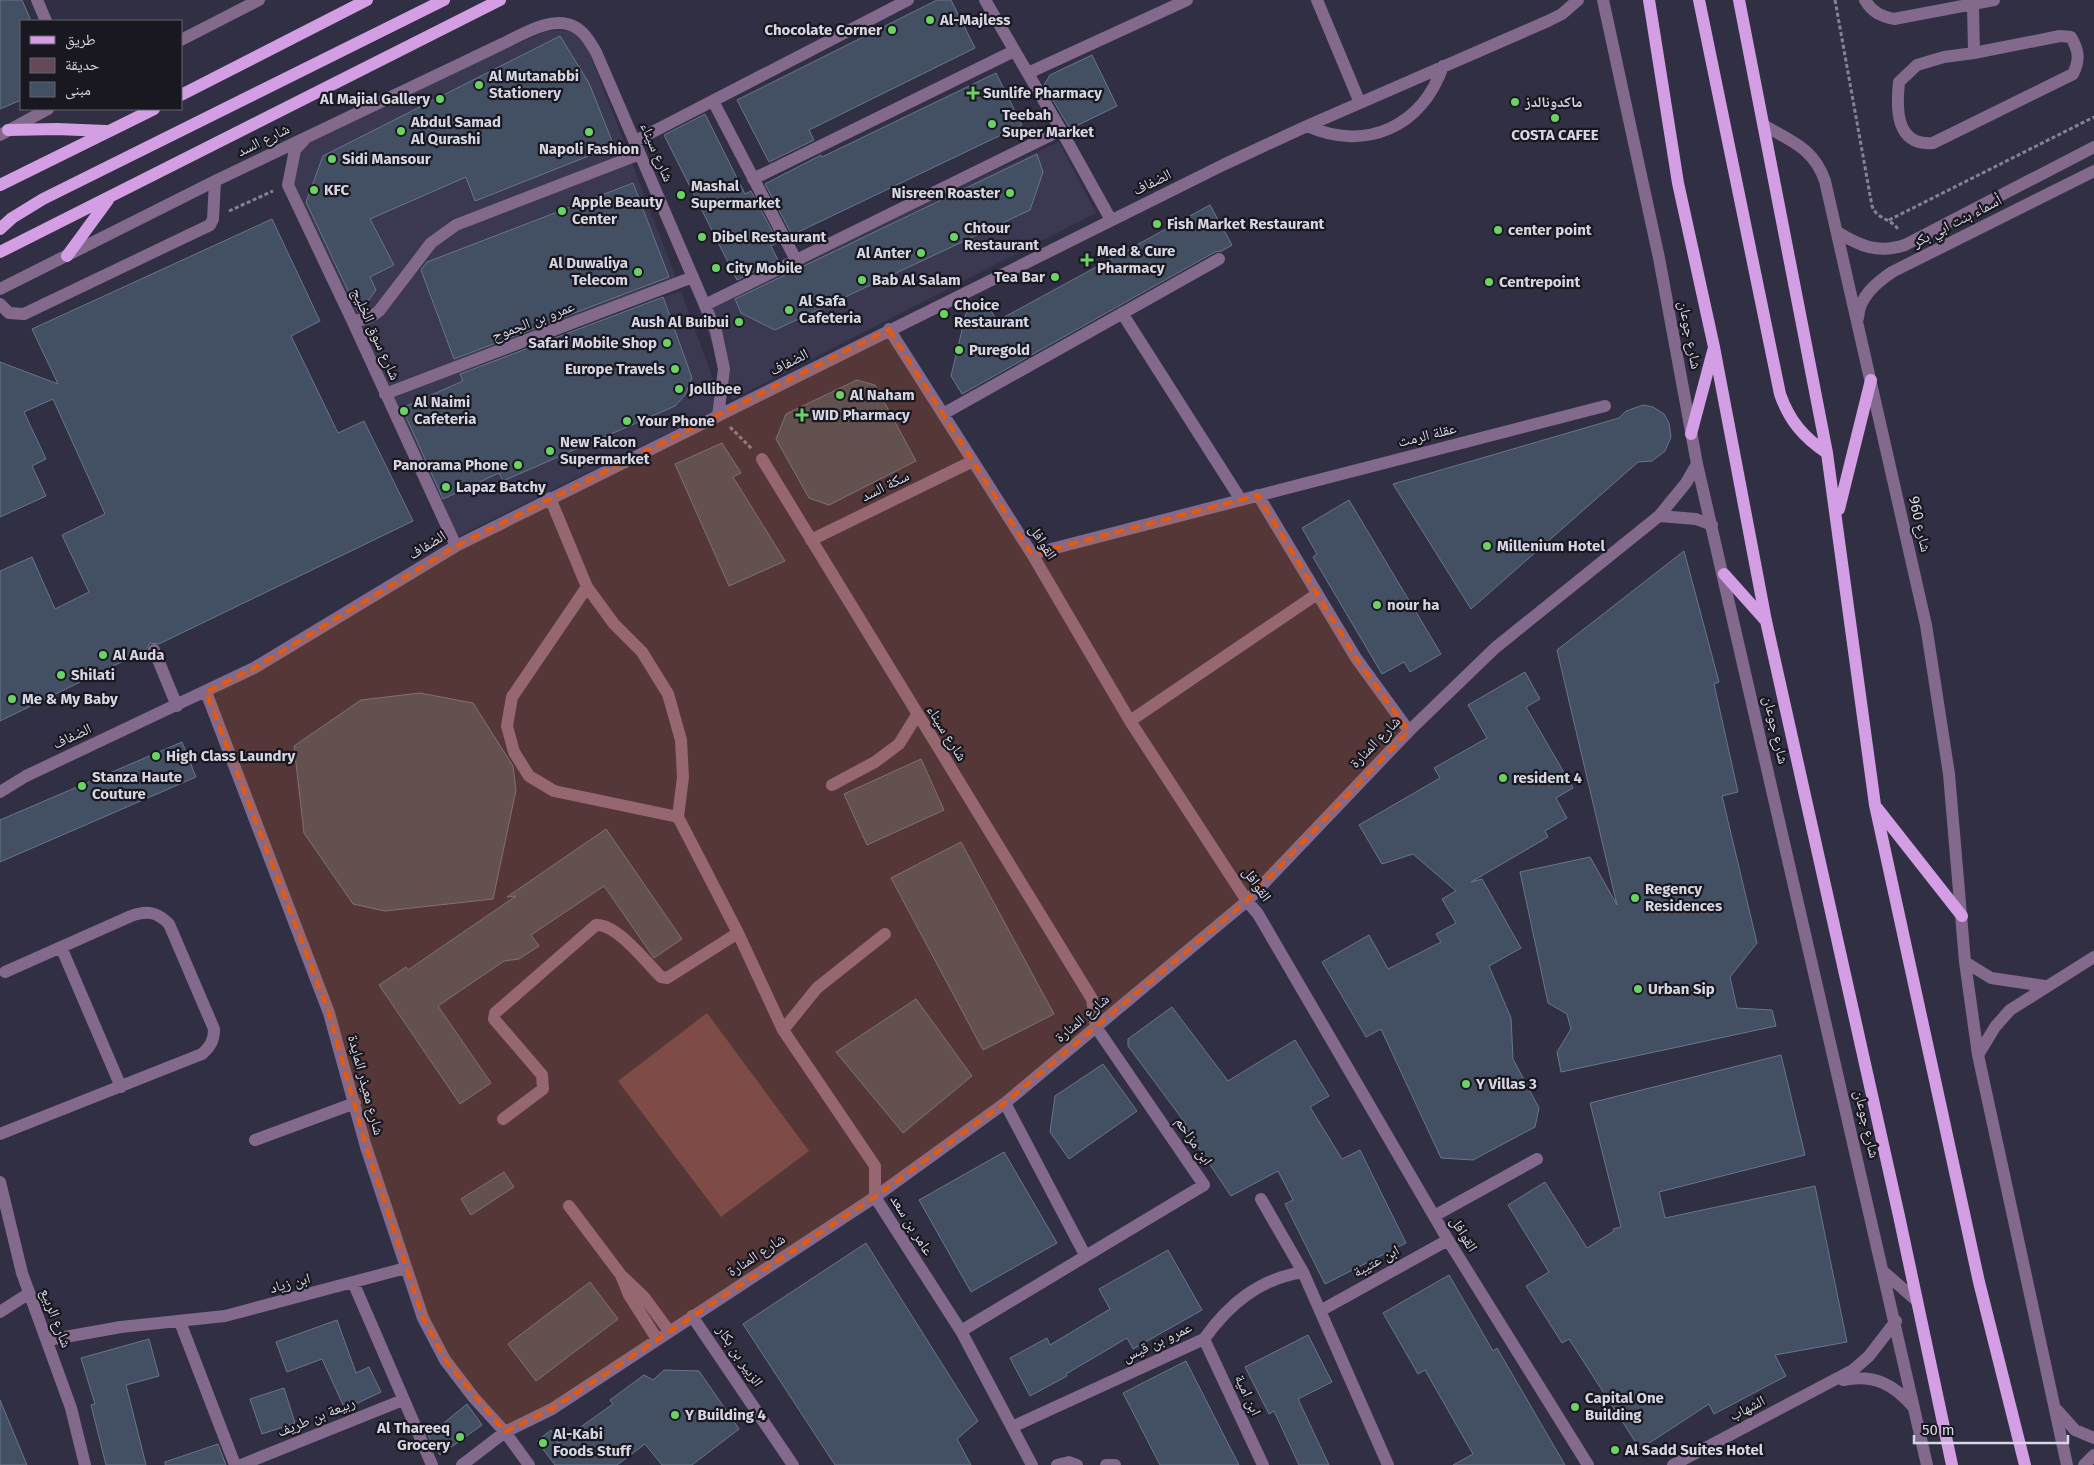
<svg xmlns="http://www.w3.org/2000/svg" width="2094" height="1465" viewBox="0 0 2094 1465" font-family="'Fira Sans','Noto Naskh Arabic',sans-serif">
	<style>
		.built { fill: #3b3852 }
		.green { fill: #654856 }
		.building { fill: #434f62; stroke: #69768b }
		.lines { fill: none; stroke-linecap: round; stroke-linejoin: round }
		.path { stroke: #848393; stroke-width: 3; stroke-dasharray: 4 2.5; stroke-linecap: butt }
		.minor { stroke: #83698b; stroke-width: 12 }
		.major { stroke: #d49ee5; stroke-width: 12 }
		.marked { fill: #e8590c; fill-opacity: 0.2; stroke: #e8590c; stroke-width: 4; stroke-dasharray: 10 6; stroke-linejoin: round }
		.poi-dot { fill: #6bd363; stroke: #191821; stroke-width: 2 }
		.labels { text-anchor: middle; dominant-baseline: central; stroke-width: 4.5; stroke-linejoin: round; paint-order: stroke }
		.poi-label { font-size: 15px; font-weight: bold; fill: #d7d6e3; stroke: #191821; text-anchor: start }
		.street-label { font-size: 15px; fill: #d7d6e3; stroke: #191821 }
	</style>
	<rect width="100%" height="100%" fill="#312f43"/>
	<path class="built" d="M570 30 587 46 678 283 378 391 294 194 292 169 305 141 546 31Z
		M1059 142 1096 213 732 400 698 306Z
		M681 291 723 406 451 540 384 400Z"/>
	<path class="green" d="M707 1013 809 1151 721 1217 618 1081Z"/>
	<path class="building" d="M0 0H22L31 21H21V100L0 109Z
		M937 0H951L975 48 809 130 814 140 769 162 737 100Z
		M560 36 589 83 614 146 475 201 466 177 370 219 394 265 370 277 376 290 360 312H358L306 202 323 156Z
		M1092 55 1117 106 1070 129 1044 85 1050 75Z
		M996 73 1022 125 792 235 765 184 821 155 822 157Z
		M705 114 745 194 751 191 778 242 771 246 778 260 737 280 664 135Z
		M1037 154 1043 172 1030 210 775 330 741 313 735 299Z
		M633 183 669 277 454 359 421 270 427 262Z
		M1210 205 1232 245 1222 251 1215 252 962 394 951 376 966 313 986 302 997 321Z
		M272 219 320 321 291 336 338 433 364 421 413 521 159 644 150 643 146 650 0 721V571L32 557 55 609 89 592 62 535 105 514 53 399 24 412 46 459 32 466 46 496 0 517V362L58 384 32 329Z
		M663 297 692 378 685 395 675 406 503 481 499 473 443 499 402 408 463 381 460 374Z
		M857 380 875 385 916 461 829 505 809 498 776 439 786 414Z
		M1643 405 1653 407 1664 414 1669 423 1671 437 1665 451 1652 461 1638 462 1471 609 1393 484 1619 418 1626 411Z
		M722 443 741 473 733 477 785 561 729 586 675 464Z
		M1349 500 1441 654 1410 672 1404 662 1382 674 1313 557 1317 554 1302 528Z
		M1684 551 1719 682 1714 684 1738 792 1722 796 1757 943 1730 977 1737 1008 1772 1010 1776 1026 1561 1072 1557 1052 1571 1029 1567 1014 1548 1003 1520 872 1590 857 1617 905 1557 650Z
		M1525 672 1540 699 1526 707 1573 788 1556 798 1567 818 1545 831 1548 837 1471 882 1482 879 1521 948 1489 966 1511 1018 1513 1059 1539 1108 1535 1127 1473 1160 1441 1158 1381 1029 1366 1037 1322 962 1369 935 1388 969 1441 942 1436 934 1456 923 1442 899 1456 891 1413 854 1382 864 1359 825 1440 778 1434 768 1487 738 1468 705Z
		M420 693 473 703 513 766 516 790 493 899 385 911 353 904 304 833 294 746 361 700Z
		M182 742 196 777 0 862V820Z
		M921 759 944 810 867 845 844 794Z
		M606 829 682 939 654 958 604 886 531 935 539 946 519 959 504 961 438 1006 491 1083 460 1104 379 985 406 967 408 970 516 896 507 897Z
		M961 842 1054 1014 983 1050 891 878Z
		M916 999 972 1076 903 1133 836 1052Z
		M1172 1007 1228 1081 1295 1040 1329 1096 1310 1107 1342 1159 1360 1150 1406 1243 1325 1284 1285 1204 1293 1200 1278 1171 1231 1196 1184 1126 1186 1124 1128 1046V1039Z
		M1781 1055 1805 1155 1659 1192 1665 1218 1815 1186 1847 1342 1775 1355 1786 1376 1714 1414 1709 1404 1640 1449 1569 1339 1562 1343 1526 1286 1549 1272 1508 1205 1545 1182 1587 1248 1614 1231 1613 1229 1621 1227 1590 1103Z
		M1103 1064 1137 1111 1069 1159 1050 1132 1055 1096Z
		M1004 1152 1057 1243 971 1292 919 1200Z
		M504 1172 514 1187 471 1215 461 1199Z
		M866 1243 978 1421 957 1439 971 1465H835L743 1324Z
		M1168 1250 1202 1310 1133 1349 1127 1338 1066 1374 1067 1376 1030 1396 1010 1358 1047 1338 1050 1345 1110 1309 1099 1289Z
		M1449 1275 1493 1351 1497 1348 1565 1465H1453L1473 1454 1425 1370 1418 1374 1383 1313Z
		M590 1282 618 1319 536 1381 508 1344Z
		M337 1320 356 1373 369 1367 381 1392 345 1409 322 1359 287 1372 276 1342Z
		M1308 1335 1332 1382 1298 1399 1329 1465H1299L1274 1411 1269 1414 1245 1367Z
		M149 1339 159 1376 126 1385 146 1465H106L91 1405 95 1404 81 1358Z
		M1186 1361 1239 1465H1160L1123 1393Z
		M664 1370 699 1371 739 1429 692 1465H662L645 1444 617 1465H555L537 1441 551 1430 558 1443 613 1404 610 1400 644 1375 653 1380Z
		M284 1388 295 1423 262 1434 250 1399Z
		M0 1400 27 1465H0Z
		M467 1404 482 1425 440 1455 428 1436Z
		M218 1444 226 1465H165V1462Z"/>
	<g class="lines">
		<path class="path" d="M1835 0 1872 206C1877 220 1892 218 1899 231
			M229 211 273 191
			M1889 220 2094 117
			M730 427 752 449"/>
		<path class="minor" d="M37 0 46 21
			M985 0 1061 130 1111 220
			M1317 0 1360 103
			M1603 0 1659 258 1697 464 1927 1465
			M1865 0C1872 12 1880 16 1894 19L1994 0
			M1973 5 1974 53
			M2060 36 2071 37C2079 51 2080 60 2073 74L1933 143C1896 146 1896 110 1899 82L1917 65 1944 57 1974 53Z
			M181 40 259 0
			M1028 73 1187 0
			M713 101 796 260
			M1307 126C1366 152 1422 127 1443 66
			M1765 126C1793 142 1814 149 1825 181L1926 625 1949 774 1965 962 1978 1055 2067 1465
			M0 135 48 109
			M304 140 295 150 288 185 352 320 456 546
			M635 141 908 0
			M753 179 1014 51
			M1837 232C1860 246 1878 254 1905 245L2094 147
			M0 289 215 181 500 45C520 36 551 15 573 26 584 31 590 42 596 52L716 331 724 369 718 416
			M0 304 9 313 24 314 210 225 213 219 215 181
			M705 305 1061 130
			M1122 313 1241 500
			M1858 318C1859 297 1876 283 1892 272L2094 171
			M352 320C364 321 370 318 379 311L431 243 456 225 640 154
			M889 329 1032 554 1130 721 1247 901 1258 914 1448 1240 1588 1465
			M385 394 693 277
			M943 414 1219 259
			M762 459 1092 999 1096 1027 1204 1185 961 1331
			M1258 495 1356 658 1409 731
			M550 498 587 587 614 624 642 652 668 694 681 740 683 777 678 817 738 933 783 1030 875 1166V1197L961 1331 1032 1465
			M1659 516 1696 519 1712 525
			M811 540 973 461
			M1032 554 1605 406
			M587 587 512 697 507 726 514 752 529 776 554 791 678 817
			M154 650 177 706
			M206 692 329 1013 366 1147 423 1318 445 1360 474 1398 505 1432 529 1465
			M1130 721 1317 594
			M832 785 875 762 899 744 917 715
			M0 792 26 776 254 668 456 546 1225 164 1307 126 1548 21 1562 14 1578 0
			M61 947 121 1087
			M1965 962 1991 978 2045 986
			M783 1030 817 988 885 934
			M1978 1055 1995 1027 2010 1010 2094 957
			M1005 1103 1085 1255
			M503 1119 543 1089 542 1075 494 1019 495 1013 596 925C616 923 646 962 661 977L667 978 738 933
			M0 1134 202 1054C211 1046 214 1040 214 1029L169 924C157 912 147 910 131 916L5 972
			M255 1140 355 1103
			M0 1182 22 1273 71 1408 85 1465
			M1261 1199 1303 1272 1388 1465
			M569 1206 621 1275 644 1297 669 1331
			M1434 1216 1537 1159
			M1885 1273 1917 1301
			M621 1275 629 1295 657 1339
			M353 1282 432 1465
			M1320 1311 1448 1240
			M0 1312 28 1294
			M692 1316 793 1465
			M180 1322 235 1465
			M1204 1339 1263 1465
			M48 1340 121 1327 225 1316 406 1268
			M1843 1380C1874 1374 1894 1384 1914 1408
			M2057 1410 2075 1430 2094 1438
			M1012 1427 1204 1339C1229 1304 1259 1279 1303 1272
			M241 1465 403 1400
			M462 1465 505 1432 552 1409 875 1197 1005 1103 1247 901 1409 731 1495 648 1659 516 1686 483 1697 464
			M1057 1465 1069 1462 1077 1465
			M1106 1465H1115
			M1673 1465 1853 1370 1869 1356 1896 1321
			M2084 1465 2094 1455"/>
		<path class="major" d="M1649 0 1678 183 1714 347 1766 621 1899 1216 1952 1465
			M1699 0 1780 394C1789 420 1803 437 1827 453
			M1739 0 1827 453 1875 805 1979 1282 2025 1465
			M181 95 367 0
			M8 130 57 129 106 131
			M0 185 154 109
			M0 229 12 218 43 199 444 0
			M0 252 500 0
			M67 256 108 200
			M1691 434 1713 351
			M1839 509 1871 380
			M1724 574 1766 621
			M1877 808 1962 916"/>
	</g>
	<path class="marked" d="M889 329 1032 554 1258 495 1356 658 1409 731 1247 901 1005 1103 875 1197 552 1409 505 1432 445 1360 423 1318 366 1147 329 1013 206 692 254 668 456 546Z"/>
	<g class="poi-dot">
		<circle cx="930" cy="20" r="5"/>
		<circle cx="892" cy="30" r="5"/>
		<circle cx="479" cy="85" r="5"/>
		<path d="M970.5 85.5h5v5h5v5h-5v5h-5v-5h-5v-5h5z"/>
		<circle cx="440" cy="99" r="5"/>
		<circle cx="1515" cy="102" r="5"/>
		<circle cx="1555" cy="118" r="5"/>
		<circle cx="992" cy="124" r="5"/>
		<circle cx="401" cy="131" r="5"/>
		<circle cx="589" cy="132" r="5"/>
		<circle cx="332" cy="159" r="5"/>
		<circle cx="314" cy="190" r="5"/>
		<circle cx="1010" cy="193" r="5"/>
		<circle cx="681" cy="195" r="5"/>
		<circle cx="562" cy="211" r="5"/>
		<circle cx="1157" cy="224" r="5"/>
		<circle cx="1498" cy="230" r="5"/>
		<circle cx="702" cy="237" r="5"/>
		<circle cx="954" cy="237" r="5"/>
		<circle cx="921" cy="253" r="5"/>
		<path d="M1084.5 252.5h5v5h5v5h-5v5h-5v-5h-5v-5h5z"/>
		<circle cx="716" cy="268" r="5"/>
		<circle cx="638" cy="272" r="5"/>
		<circle cx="1055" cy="277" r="5"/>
		<circle cx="862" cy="280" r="5"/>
		<circle cx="1489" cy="282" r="5"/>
		<circle cx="789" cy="310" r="5"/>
		<circle cx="944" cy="314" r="5"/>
		<circle cx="739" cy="322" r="5"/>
		<circle cx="667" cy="343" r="5"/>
		<circle cx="959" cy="350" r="5"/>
		<circle cx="675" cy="369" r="5"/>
		<circle cx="679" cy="389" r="5"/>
		<circle cx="840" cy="395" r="5"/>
		<circle cx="404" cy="411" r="5"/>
		<path d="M799.5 407.5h5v5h5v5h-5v5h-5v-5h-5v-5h5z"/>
		<circle cx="627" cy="421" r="5"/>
		<circle cx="550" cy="451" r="5"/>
		<circle cx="518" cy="465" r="5"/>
		<circle cx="446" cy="487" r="5"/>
		<circle cx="1487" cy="546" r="5"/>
		<circle cx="1377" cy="605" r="5"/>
		<circle cx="103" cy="655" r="5"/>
		<circle cx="61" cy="675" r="5"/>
		<circle cx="12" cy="699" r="5"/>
		<circle cx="156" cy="756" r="5"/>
		<circle cx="1503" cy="778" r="5"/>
		<circle cx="82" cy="786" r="5"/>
		<circle cx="1635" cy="898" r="5"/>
		<circle cx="1638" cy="989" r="5"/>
		<circle cx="1466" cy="1084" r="5"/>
		<circle cx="1575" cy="1407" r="5"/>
		<circle cx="675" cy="1415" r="5"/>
		<circle cx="460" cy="1437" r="5"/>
		<circle cx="543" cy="1443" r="5"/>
		<circle cx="1615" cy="1450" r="5"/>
	</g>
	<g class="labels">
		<g class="poi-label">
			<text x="940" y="20">Al-Majless</text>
			<text x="882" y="30" text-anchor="end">Chocolate Corner</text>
			<text x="489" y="76">Al Mutanabbi<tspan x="489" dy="17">Stationery</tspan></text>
			<text x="983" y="93">Sunlife Pharmacy</text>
			<text x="430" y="99" text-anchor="end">Al Majial Gallery</text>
			<text x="1525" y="102">ماكدونالدز</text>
			<text x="1002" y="115">Teebah<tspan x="1002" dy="17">Super Market</tspan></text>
			<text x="411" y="122">Abdul Samad<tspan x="411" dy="17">Al Qurashi</tspan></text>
			<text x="1555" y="135" text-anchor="middle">COSTA CAFEE</text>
			<text x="589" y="149" text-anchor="middle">Napoli Fashion</text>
			<text x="342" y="159">Sidi Mansour</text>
			<text x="691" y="186">Mashal<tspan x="691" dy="17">Supermarket</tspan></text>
			<text x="324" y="190">KFC</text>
			<text x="1000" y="193" text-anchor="end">Nisreen Roaster</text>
			<text x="572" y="202">Apple Beauty<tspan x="572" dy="17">Center</tspan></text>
			<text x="1167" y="224">Fish Market Restaurant</text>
			<text x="964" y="228">Chtour<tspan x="964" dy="17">Restaurant</tspan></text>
			<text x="1508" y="230">center point</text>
			<text x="712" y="237">Dibel Restaurant</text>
			<text x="1097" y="251">Med &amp; Cure<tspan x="1097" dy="17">Pharmacy</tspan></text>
			<text x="911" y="253" text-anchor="end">Al Anter</text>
			<text x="628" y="263" text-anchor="end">Al Duwaliya<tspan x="628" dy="17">Telecom</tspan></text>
			<text x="726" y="268">City Mobile</text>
			<text x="1045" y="277" text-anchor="end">Tea Bar</text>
			<text x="872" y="280">Bab Al Salam</text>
			<text x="1499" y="282">Centrepoint</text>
			<text x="799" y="301">Al Safa<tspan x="799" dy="17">Cafeteria</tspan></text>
			<text x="954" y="305">Choice<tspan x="954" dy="17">Restaurant</tspan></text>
			<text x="729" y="322" text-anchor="end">Aush Al Buibui</text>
			<text x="657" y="343" text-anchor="end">Safari Mobile Shop</text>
			<text x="969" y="350">Puregold</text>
			<text x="665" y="369" text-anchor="end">Europe Travels</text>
			<text x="689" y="389">Jollibee</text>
			<text x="850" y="395">Al Naham</text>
			<text x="414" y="402">Al Naimi<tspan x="414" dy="17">Cafeteria</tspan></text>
			<text x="812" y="415">WID Pharmacy</text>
			<text x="637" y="421">Your Phone</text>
			<text x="560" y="442">New Falcon<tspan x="560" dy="17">Supermarket</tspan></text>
			<text x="508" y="465" text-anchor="end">Panorama Phone</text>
			<text x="456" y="487">Lapaz Batchy</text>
			<text x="1497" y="546">Millenium Hotel</text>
			<text x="1387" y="605">nour ha</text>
			<text x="113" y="655">Al Auda</text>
			<text x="71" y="675">Shilati</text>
			<text x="22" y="699">Me &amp; My Baby</text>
			<text x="166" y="756">High Class Laundry</text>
			<text x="92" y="777">Stanza Haute<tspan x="92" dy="17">Couture</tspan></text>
			<text x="1513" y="778">resident 4</text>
			<text x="1645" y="889">Regency<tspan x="1645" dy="17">Residences</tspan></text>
			<text x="1648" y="989">Urban Sip</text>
			<text x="1476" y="1084">Y Villas 3</text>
			<text x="1585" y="1398">Capital One<tspan x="1585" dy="17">Building</tspan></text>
			<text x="685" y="1415">Y Building 4</text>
			<text x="450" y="1428" text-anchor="end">Al Thareeq<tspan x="450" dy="17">Grocery</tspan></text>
			<text x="553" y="1434">Al-Kabi<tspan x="553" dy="17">Foods Stuff</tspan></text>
			<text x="1625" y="1450">Al Sadd Suites Hotel</text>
		</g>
		<g class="street-label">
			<text transform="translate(263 140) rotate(-26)">شارع السد</text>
			<text transform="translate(657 152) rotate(67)">شارع سيناء</text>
			<text transform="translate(1152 182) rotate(-26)">الضفاف</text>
			<text transform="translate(1957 221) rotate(-27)">أسماء بنت ابي بكر</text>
			<text transform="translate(533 321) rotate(-21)">عمرو بن الجموح</text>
			<text transform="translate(376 334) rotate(66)">شارع سوق الخليج</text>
			<text transform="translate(1690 335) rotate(79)">شارع جوعان</text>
			<text transform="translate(789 362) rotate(-27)">الضفاف</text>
			<text transform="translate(1427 435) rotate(-14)">عقلة الرمث</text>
			<text transform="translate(885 486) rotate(-26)">سكة السد</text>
			<text transform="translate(1920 524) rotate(77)">شارع 960</text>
			<text transform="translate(1043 542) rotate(58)">القوافل</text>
			<text transform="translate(427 545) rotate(-32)">الضفاف</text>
			<text transform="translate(1776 730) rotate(77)">شارع جوعان</text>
			<text transform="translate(947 733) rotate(58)">شارع سيناء</text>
			<text transform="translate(72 736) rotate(-25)">الضفاف</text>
			<text transform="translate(1375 742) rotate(-46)">شارع المنارة</text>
			<text transform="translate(1257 884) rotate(55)">القوافل</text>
			<text transform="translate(1082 1018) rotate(-40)">شارع المنارة</text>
			<text transform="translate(366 1085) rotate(75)">شارع معيذر المايدة</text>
			<text transform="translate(1867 1124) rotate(77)">شارع جوعان</text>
			<text transform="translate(1194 1141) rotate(56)">ابن مزاحم</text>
			<text transform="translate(912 1225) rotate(58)">عامر بن سعد</text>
			<text transform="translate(1464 1234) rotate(59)">القوافل</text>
			<text transform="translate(756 1255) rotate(-33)">شارع المنارة</text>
			<text transform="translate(1376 1261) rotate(-29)">ابن عتيبة</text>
			<text transform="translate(290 1283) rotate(-15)">ابن زياد</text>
			<text transform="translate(56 1318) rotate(69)">شارع الربيع</text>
			<text transform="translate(1157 1342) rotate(-25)">عمرو بن قيس</text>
			<text transform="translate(740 1356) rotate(56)">الزبير بن بكار</text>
			<text transform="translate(1248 1395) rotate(65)">ابن امية</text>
			<text transform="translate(1747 1408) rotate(-27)">الشهاب</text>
			<text transform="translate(316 1417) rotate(-22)">ربيعة بن طريف</text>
		</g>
	</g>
	<rect x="20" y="20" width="162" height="90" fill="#191821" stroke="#65646f"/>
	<rect x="30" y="36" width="25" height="8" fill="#d49ee5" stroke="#65646f"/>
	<text x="65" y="45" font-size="15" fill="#d7d6e3">طريق</text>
	<rect x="30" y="58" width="25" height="15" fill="#654856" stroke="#65646f"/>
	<text x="65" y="70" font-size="15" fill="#d7d6e3">حديقة</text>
	<rect x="30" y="82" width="25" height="15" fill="#434f62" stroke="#65646f"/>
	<text x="65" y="95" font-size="15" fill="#d7d6e3">مبنى</text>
	<path d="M1914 1435v8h154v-8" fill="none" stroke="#d7d6e3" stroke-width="2.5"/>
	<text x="1922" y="1435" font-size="15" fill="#d7d6e3" stroke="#191821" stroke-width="4" paint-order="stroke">50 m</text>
</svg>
